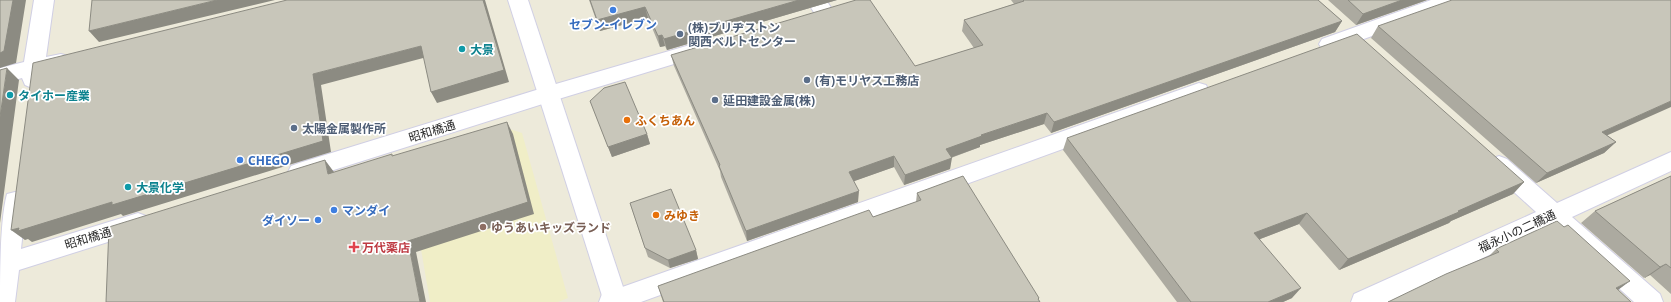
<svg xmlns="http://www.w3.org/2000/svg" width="1671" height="302" viewBox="0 0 1671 302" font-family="'Noto Sans','Noto Sans JP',sans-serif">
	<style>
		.education { fill: #f0eec7 }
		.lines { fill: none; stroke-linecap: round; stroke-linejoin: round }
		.minor-casing { stroke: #d0cfe4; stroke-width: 2 }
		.tertiary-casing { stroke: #d0cfe4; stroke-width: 2 }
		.minor { fill: #fff; fill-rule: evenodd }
		.tertiary { fill: #fff; fill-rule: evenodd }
		.wall { fill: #acaaa0 }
		.shaded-wall { fill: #8c8b82 }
		.building { fill: #c8c6ba; stroke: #8c8b82 }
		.shop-dot { fill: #3f7fe0; stroke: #fff; stroke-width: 1.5 }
		.service-dot { fill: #5c6f8a; stroke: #fff; stroke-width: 1.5 }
		.culture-dot { fill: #0f9aa8; stroke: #fff; stroke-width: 1.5 }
		.food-dot { fill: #e8710a; stroke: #fff; stroke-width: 1.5 }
		.education-dot { fill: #8d6e63; stroke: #fff; stroke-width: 1.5 }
		.health-dot { fill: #e0444e; stroke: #fff; stroke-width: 1.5 }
		.labels { text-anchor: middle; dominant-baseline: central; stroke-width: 3.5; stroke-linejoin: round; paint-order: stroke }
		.shop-label { font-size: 12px; font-weight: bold; fill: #366cbe; stroke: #fff; text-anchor: start }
		.service-label { font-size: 12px; font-weight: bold; fill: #4e5e75; stroke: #fff; text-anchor: start }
		.culture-label { font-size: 12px; font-weight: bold; fill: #0d838f; stroke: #fff; text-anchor: start }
		.food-label { font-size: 12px; font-weight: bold; fill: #c56008; stroke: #fff; text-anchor: start }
		.street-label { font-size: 12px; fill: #292929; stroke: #fff }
		.education-label { font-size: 12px; font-weight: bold; fill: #785e54; stroke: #fff; text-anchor: start }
		.health-label { font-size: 12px; font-weight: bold; fill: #be3a42; stroke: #fff; text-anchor: start }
	</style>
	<rect width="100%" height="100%" fill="#edeada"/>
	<path class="education" d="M500 126 522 133 568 298 558 302H430L405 155Z"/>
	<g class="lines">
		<defs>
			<path id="minor" d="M34 0H54L46 57 61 54 68 56 71 61 68 66 43 73 42 80 39 85 32 88 25 85 22 78 0 84V68L24 62Z
				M806 0H826L834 12 831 17 824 19 817 17Z
				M1431 0H1461L1458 5 1336 49 1329 51 1322 49 1319 44 1322 39Z
				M700 42 707 44 710 49 707 54 552 101 299 181 291 178 288 172 291 166 299 163 549 86Z
				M1199 83 1206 85 1209 91 1206 97 641 302H599L602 294 611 291Z
				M1671 152V171L1572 217 1660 294 1663 302H1634L1551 226 1389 302H1351L1354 294 1536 212 1491 171 1488 165 1491 159 1499 156 1507 159 1557 203Z
				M15 192 23 194 26 201 21 249 138 213 146 216 150 223 146 230 19 270 15 302H0C0 274 0 219 7 194Z"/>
			<path id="tertiary" d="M508 0H528L628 302H604Z"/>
		</defs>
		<use href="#minor" class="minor-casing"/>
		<use href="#tertiary" class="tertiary-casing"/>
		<use href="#minor" class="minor"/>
		<use href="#tertiary" class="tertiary"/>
	</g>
	<path class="wall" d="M589 0H837L667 50 665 46 660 47 648 18 600 31Z
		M1011 0H1318L1342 21 1335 32 1051 133 1044 124 980 145V147L951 158 950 169 904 185 894 167 854 181 858 202 747 241 721 177 720 171 674 66 671 55 915 66 974 48 962 31 964 20 1014 4Z
		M1328 0H1427L1356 25Z
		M1378 26 1607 135 1616 142 1604 153 1536 183 1371 38Z
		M590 101 647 134 650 144 612 157 594 110Z
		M1067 138 1524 182 1513 194 1451 221 1449 223 1339 270 1299 224 1260 239 1292 298 1283 302H1177L1063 150Z
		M1671 176V294L1650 275 1644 278 1581 223 1595 211Z
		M917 193 1039 300 1040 302H663L658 286 873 217 916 202Z
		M630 203 696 250 698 259 670 268 648 257Z
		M1496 249 1618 290 1489 256Z"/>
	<path class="shaded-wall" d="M13 0H26L16 63 0 68V53Z
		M217 0H275L99 42 89 31Z
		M483 0H485L509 82 437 103 431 92Z
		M799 0H837L667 50 664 39Z
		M1402 0H1427L1356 25 1363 14Z
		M645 7 648 18 600 31 597 20Z
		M1342 21 1335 32 1051 133 1054 122Z
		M662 35 665 46 660 47 658 36Z
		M421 46 427 57 321 85 331 152 123 216 121 214 32 242 28 239 25 240 11 230 112 202 313 74Z
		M7 68 19 80 0 223V117Z
		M1671 101V107L1590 143 1602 132Z
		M1047 113 1044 124 980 145V147L944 160 946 149 981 135Z
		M507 122 513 134 534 214 416 252 426 302H420L408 241Z
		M647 134 650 144 612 157 608 147Z
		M1616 142 1604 153 1536 183 1547 173Z
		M894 156V167L849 183V172Z
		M952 158 950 169 904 185 905 175Z
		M325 160 334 172 336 186 328 174Z
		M1524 182 1513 194 1451 221 1449 223 1339 270 1348 259Z
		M859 191 858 202 747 241 746 231Z
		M1307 213 1299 224 1247 244 1254 233Z
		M696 250 698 259 670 268 668 260Z
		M1666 264 1650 275 1644 278 1660 267Z
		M1630 281 1618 290 1616 288Z
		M1301 288 1292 298 1283 302H1268Z"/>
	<path class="building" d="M0 0H13L4 51 0 53Z
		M92 0H217L89 31Z
		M287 0H483L504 70 431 92 421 46 313 74 323 141 112 205V202L18 231 19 228 11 230 33 63Z
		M590 0H799L664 39 662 35 658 36 645 7 597 20Z
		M856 0H870L915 66 983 45 964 20 1024 1 1023 0H1318L1342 21 1054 122 1047 113 981 135 982 136 946 149 952 158 905 175 894 156 849 172 859 191 746 231 719 166 720 165 671 55Z
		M1348 0H1402L1363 14Z
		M1452 0H1671V101L1602 132 1616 142 1547 173 1378 26Z
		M1357 34 1524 182 1458 211 1459 212 1348 259 1307 213 1254 233 1301 288 1268 302H1191L1067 138Z
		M7 68 0 117V70Z
		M625 82 647 134 608 147 590 101 604 88Z
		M507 122 528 202 408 241 420 302H106L109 227 325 160 328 174 392 154V156Z
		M963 176 1039 298 1038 299 1040 302H664L658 286 869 210 873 217 921 200 917 193Z
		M1671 176V268L1666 264 1660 267 1595 211Z
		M671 189 696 250 668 260 645 248 630 203Z
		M1557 221 1564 227 1568 225 1630 281 1616 288 1631 302H1388L1446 274 1499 252 1496 249Z"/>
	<g class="shop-dot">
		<circle cx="613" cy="10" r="4"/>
		<circle cx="240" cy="160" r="4"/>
		<circle cx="334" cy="210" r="4"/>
		<circle cx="318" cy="220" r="4"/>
	</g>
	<g class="service-dot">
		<circle cx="680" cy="34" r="4"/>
		<circle cx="807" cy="80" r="4"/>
		<circle cx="715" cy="100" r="4"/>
		<circle cx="294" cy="128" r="4"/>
	</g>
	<g class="culture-dot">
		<circle cx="462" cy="49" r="4"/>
		<circle cx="10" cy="95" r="4"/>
		<circle cx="128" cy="187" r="4"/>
	</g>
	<g class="food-dot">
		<circle cx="627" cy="120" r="4"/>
		<circle cx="656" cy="215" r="4"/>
	</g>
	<circle class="education-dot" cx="483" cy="227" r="4"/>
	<path class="health-dot" d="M352 241h4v4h4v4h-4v4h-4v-4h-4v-4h4z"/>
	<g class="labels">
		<g class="shop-label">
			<text x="613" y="24" text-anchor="middle">セブン-イレブン</text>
			<text x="248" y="160">CHEGO</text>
			<text x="342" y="210">マンダイ</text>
			<text x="310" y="220" text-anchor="end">ダイソー</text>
		</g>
		<g class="service-label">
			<text x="688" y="27">(株)ブリヂストン<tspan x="688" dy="14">関西ベルトセンター</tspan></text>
			<text x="815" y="80">(有)モリヤス工務店</text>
			<text x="723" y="100">延田建設金属(株)</text>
			<text x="302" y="128">太陽金属製作所</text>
		</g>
		<g class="culture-label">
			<text x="470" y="49">大景</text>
			<text x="18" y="95">タイホー産業</text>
			<text x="136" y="187">大景化学</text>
		</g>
		<g class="food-label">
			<text x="635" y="120">ふくちあん</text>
			<text x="664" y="215">みゆき</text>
		</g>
		<g class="street-label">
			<text transform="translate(432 131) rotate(-17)">昭和橋通</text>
			<text transform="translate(1517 231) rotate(-25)">福永小の二橋通</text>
			<text transform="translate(88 238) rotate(-17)">昭和橋通</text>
		</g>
		<g class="education-label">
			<text x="491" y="227">ゆうあいキッズランド</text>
		</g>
		<g class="health-label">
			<text x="362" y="247">万代薬店</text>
		</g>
	</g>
</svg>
